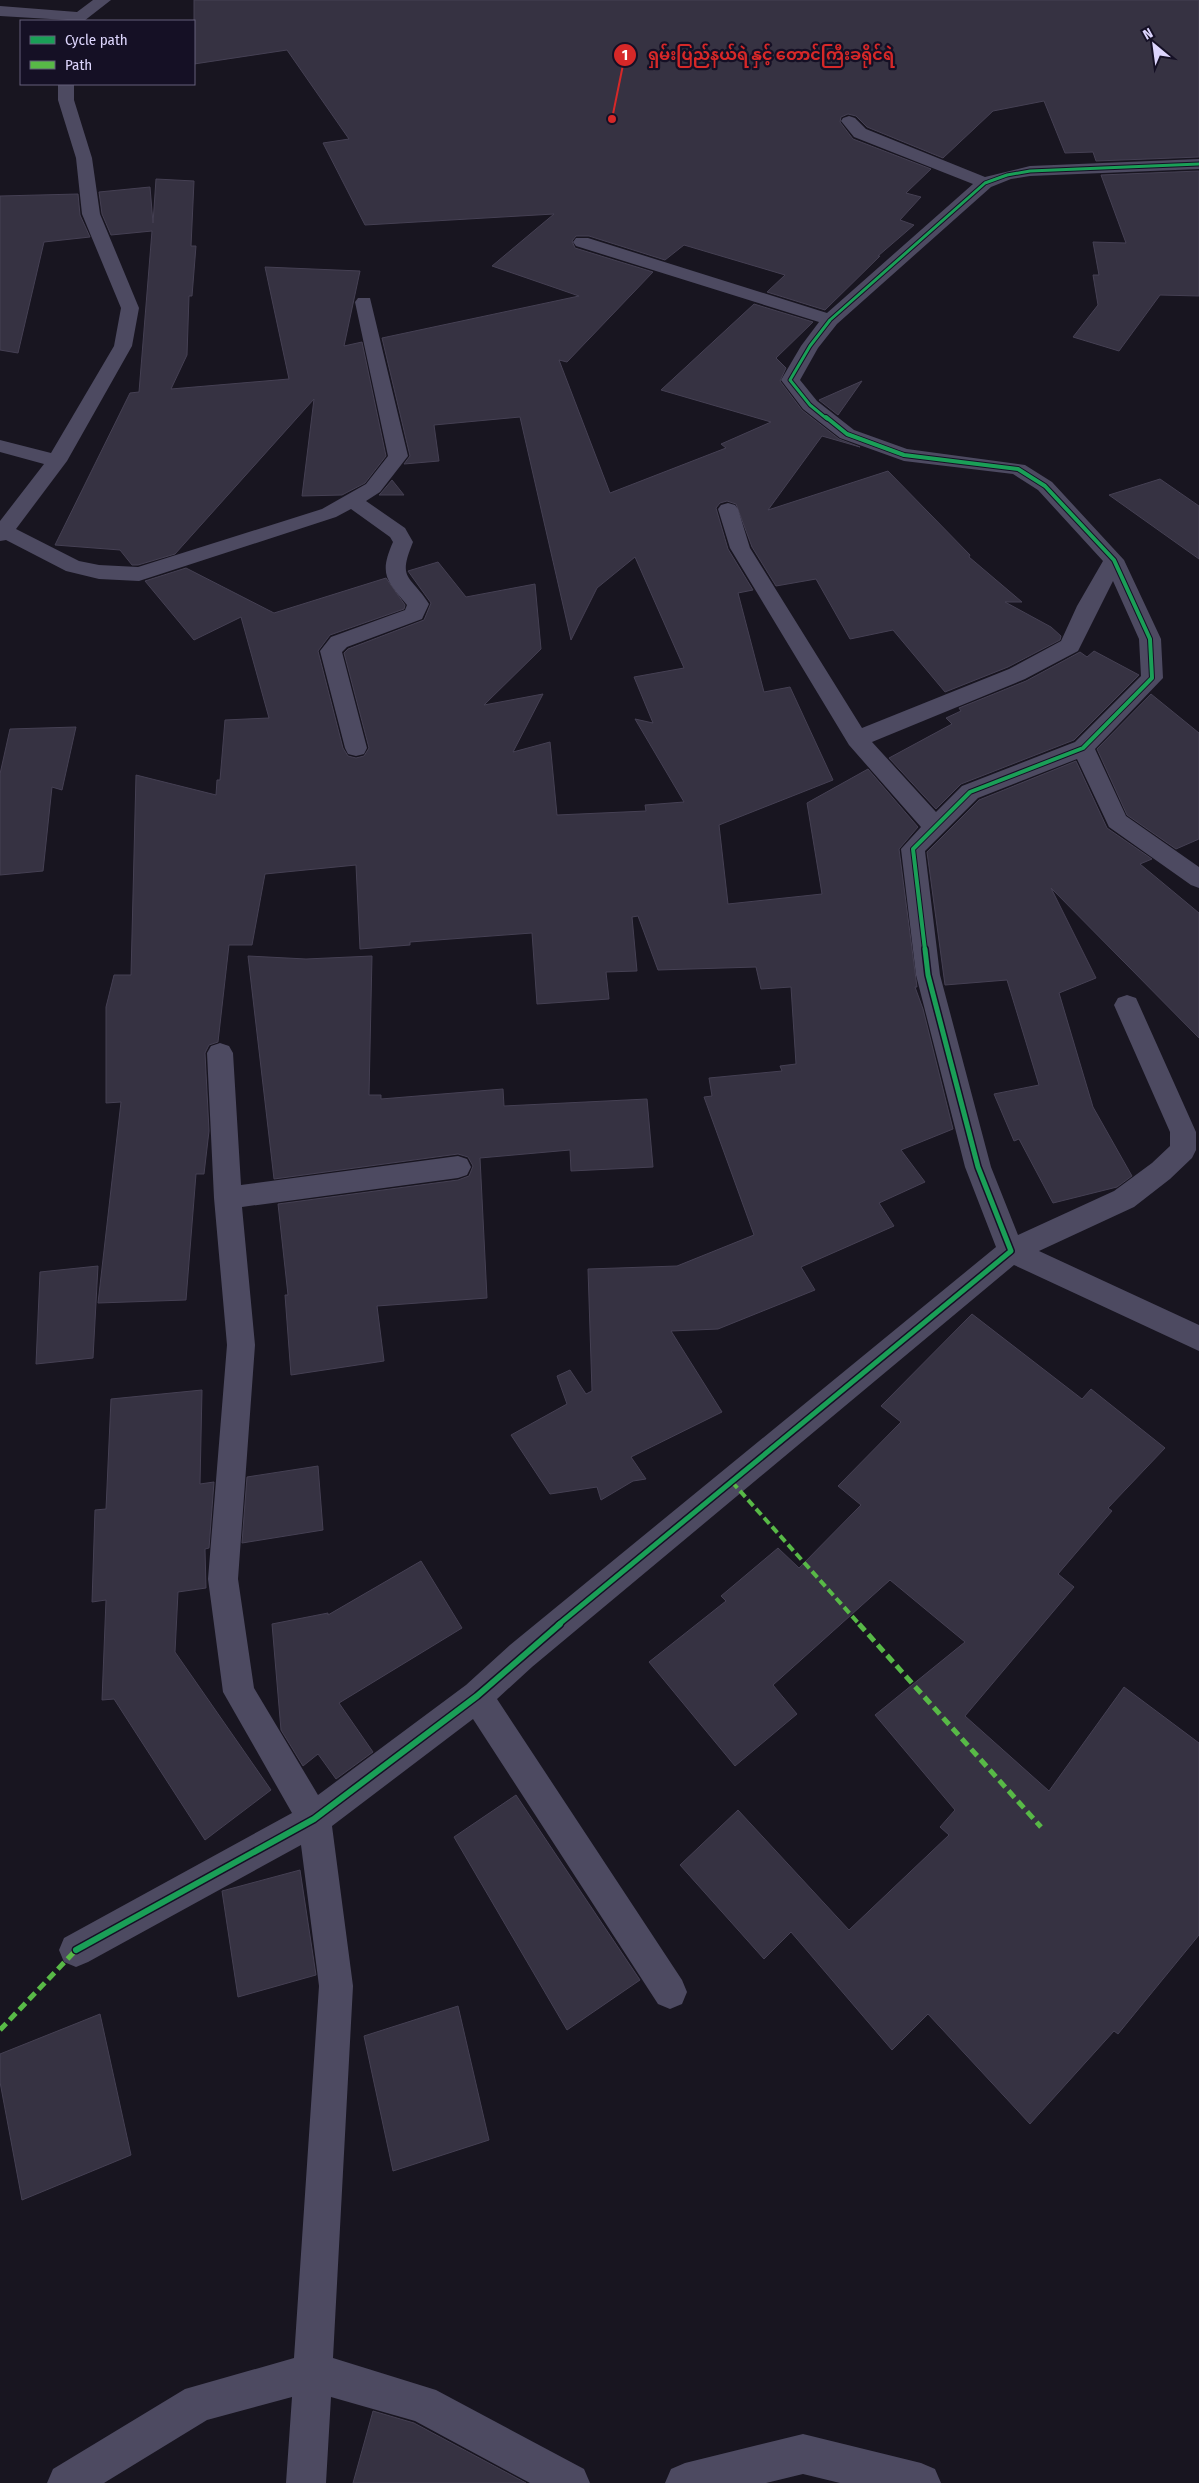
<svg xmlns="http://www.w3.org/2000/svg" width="1199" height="2483" viewBox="0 0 1199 2483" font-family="'Fira Sans Condensed','Noto Sans Myanmar',sans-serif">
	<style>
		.building { fill: #363242; stroke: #454053 }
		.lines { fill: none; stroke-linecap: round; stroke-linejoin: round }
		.street { fill: #4d4a61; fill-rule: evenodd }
		.quiet-far1 { stroke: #58b947; stroke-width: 4; stroke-dasharray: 8 4; stroke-linecap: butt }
		.quiet { stroke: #58b947; stroke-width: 5; stroke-dasharray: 9 5; stroke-linecap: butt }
		.cycleway-far3-casing { stroke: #151025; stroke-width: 5 }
		.cycleway-far2-casing { stroke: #151025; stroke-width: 6 }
		.cycleway-far1-casing { stroke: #151025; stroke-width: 8 }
		.cycleway-casing { stroke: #151025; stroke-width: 9 }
		.cycleway-far3 { stroke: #1a9f57; stroke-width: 3 }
		.cycleway-far2 { stroke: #1a9f57; stroke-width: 4 }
		.cycleway-far1 { stroke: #1a9f57; stroke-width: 5 }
		.cycleway { stroke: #1a9f57; stroke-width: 6 }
		.leader { fill: none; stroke: #d62828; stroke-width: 2 }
		.callout-dot { fill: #d62828; stroke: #151025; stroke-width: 2 }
		.mark-label { font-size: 15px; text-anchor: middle; font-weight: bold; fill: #fff }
		.callout-label { font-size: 16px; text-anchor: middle; font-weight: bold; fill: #d62828; stroke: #151025; stroke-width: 4.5; stroke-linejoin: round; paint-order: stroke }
	</style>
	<rect width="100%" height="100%" fill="#181520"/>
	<path class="building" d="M194 0H1199V157L1096 161 1093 152 1065 153 1044 101 993 111 943 158 867 127 856 116 848 114 841 117 840 122 853 139 931 169 906 193 921 197 900 220 914 225 878 256H880L825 310 767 292 785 275 684 245 665 260 589 236H576L572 241 575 248 653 272 567 362 559 360 610 493 726 448 721 444 771 422 661 390 754 304 813 322 776 358 786 368 780 381 802 410 839 439 860 447 822 436 768 510 888 471 970 555 969 557 1022 602H1005L1051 627 1061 636 1060 640 1008 667 945 692 893 630 850 639 816 579 776 586 752 547 736 504 727 501 720 503 716 508 728 549 753 590 738 593 764 692 790 687 833 780 719 825 728 904 822 894 807 803 868 769 918 827 899 849 917 987H915L923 1009 953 1129 901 1150 925 1182 879 1203 894 1226 801 1267 815 1290 718 1329 671 1331 722 1412 631 1457 646 1479 633 1481 601 1500 597 1487 550 1494 511 1435 567 1404 557 1376 570 1370 586 1394 592 1391 588 1269 677 1266 754 1235 704 1097 712 1096 709 1078 782 1071 780 1066 796 1064 791 987 761 989 756 967 658 970 638 916 632 917 637 971 606 972 609 999 537 1004 532 933 410 942V945L360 949 356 865 265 874 252 945H229L218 1042 209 1045 205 1053 209 1131 204 1174H196L186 1300 98 1303 121 1102 106 1103V1007L114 975H131L136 775 216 795 217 780H220L225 720 269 718 241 617 194 640 145 581 186 568 274 613 386 578 405 605 404 609 330 635 318 651 343 748 348 756 356 758 364 756 369 748 344 653 348 649 424 620 431 603 408 571 438 562 466 597 535 584 541 649 484 705 543 694 513 752 550 742 557 815 646 811 645 805 684 802 635 719 653 723 634 677 684 668 635 557 597 588 571 640 520 417 434 425 439 461 404 464 410 456 382 338 579 296 492 266 554 214 365 225 323 143 349 139 287 50 194 64Z
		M1199 171V296L1160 295 1119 351 1073 337 1098 305 1093 275H1099L1093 242 1126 243 1101 175Z
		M156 179 194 181 191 246H196L192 296H189L187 355 171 389 289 379 265 267 360 271 344 346 362 342 386 456 365 483 342 495 302 496 314 399 175 554 138 565H132L120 550 55 545 130 393 139 392 152 231 111 235 102 214 99 192 150 187 153 223Z
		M78 194 80 215 90 237 44 242 18 353 0 350V196Z
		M862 381 838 415 819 400Z
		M1160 479 1199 506V559L1109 495Z
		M392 480 404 495H379L381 493Z
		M1094 651 1139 675 1074 740 961 784 936 809 889 758 952 724 946 718 961 711 959 708 1026 681 1080 652 1087 657Z
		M1151 694 1199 733V839L1176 849 1127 815 1097 749Z
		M76 727 62 790 52 787 43 871 0 875V774L10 729Z
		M1076 761 1107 828 1152 859 1140 864 1199 913V1038L1051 888 1096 978 1059 993 1093 1107 1132 1176 1117 1187 1053 1203 1019 1139 1014 1141 994 1094 1039 1085 1007 980 945 985 927 852 979 800Z
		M248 956 306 959 372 956 369 1095H381V1099L503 1089 504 1106 647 1099 653 1167 571 1171 570 1150 480 1158 487 1298 377 1306 384 1361 291 1375 285 1295H288L278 1204 458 1180 469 1176 473 1166 468 1157 458 1154 274 1179Z
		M98 1266 93 1358 36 1364 40 1272Z
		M972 1314 1082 1399 1091 1389 1165 1448 1108 1508 1112 1511 1058 1574 1074 1587 965 1716 1049 1791 1124 1687 1199 1743V1935L1118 2034 1114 2031 1030 2124 928 2014 892 2050 791 1932 764 1959 680 1865 738 1810 849 1930 949 1835 940 1827 955 1810 875 1715 965 1642 890 1580 773 1685 797 1714 735 1766 649 1662 726 1601 721 1596 778 1548 799 1568 861 1505 838 1486 901 1422 881 1406Z
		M202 1390 200 1484 214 1482 209 1548 205 1549 206 1588 178 1592 175 1652 271 1790 205 1840 114 1699 102 1700 106 1600 92 1602 95 1510 106 1509 111 1399Z
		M318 1466 323 1530 242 1543 247 1477Z
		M421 1561 462 1628 339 1703 373 1752 336 1779 318 1754 303 1766 281 1730 272 1624 328 1613V1615Z
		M516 1795 640 1980 567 2030 454 1837Z
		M300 1870 316 1975 238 1997 222 1891Z
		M458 2006 489 2140 393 2171 364 2036Z
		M100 2014 131 2155 22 2200 0 2082V2054Z
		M373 2411 414 2423 526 2483H353Z"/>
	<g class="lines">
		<path class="street" d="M93 0H111L84 21 0 16V6L77 12Z
			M58 84H74V100L92 158 100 214 139 308 132 346 67 461 16 529 79 561 99 565 138 567 322 509 366 484 388 456 355 302 358 298H370L408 456 380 492 366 501 405 528 413 542C397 581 410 574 429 604L422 619 347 647 342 652 367 748 364 754 356 756 348 754 345 748 320 651 331 637 405 610 407 605C386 580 379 574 393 542L390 537 351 509 336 517 139 581 99 579 66 571 6 540 0 541V521L44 464 0 452V440L51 453 114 346 121 308 82 214 76 158 58 100Z
			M849 116 855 118 866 129 985 177 1030 166 1199 159V169L1030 176 1011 179 991 187 837 324 818 348 800 380 817 401 854 430 907 449 1025 465 1052 482 1124 560 1161 639 1163 678 1095 749 1126 816 1199 867V888L1191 885 1109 827 1077 759 978 798 925 851 940 975 991 1167 1018 1235 1114 1191 1152 1163 1170 1146V1132L1114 1005 1118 998 1127 995 1136 998 1196 1132V1150L1192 1158 1170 1179 1134 1207 1039 1251 1199 1325V1351L1014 1265 532 1667 497 1699 682 1980 687 1992 682 2004 670 2009 658 2004 473 1719 332 1826 353 1986 333 2358 436 2390 584 2469 590 2483H530L415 2421 331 2397 326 2483H286L292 2397 207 2420 104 2483H47L53 2469 185 2389 294 2358 319 1986 301 1845 88 1962 76 1967 64 1962 59 1950 64 1938 292 1813 223 1692 208 1579 227 1345 214 1198 207 1053 211 1046 220 1043 229 1046 233 1053 241 1185 458 1156 467 1159 471 1167 467 1175 458 1178 242 1207 255 1345 238 1579 254 1688 318 1795 466 1685 510 1645 996 1247 965 1167 916 975 901 849 921 827 849 745 730 548 718 509 721 505 728 503 735 505 738 509 750 548 862 728 1009 669 1061 641 1077 606 1103 561 1038 490 1013 474 904 461 840 438 803 409 781 380 801 346 819 322 576 246 573 242 576 238H588L827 313 973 184 854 137 841 121 843 118ZM1113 581 1139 639 1141 676 1075 742 962 786 936 812 872 742 1025 679 1078 651Z
			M803 2434 921 2463 935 2469 941 2483H840L803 2474 766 2483H665L671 2469 685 2463Z"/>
		<path class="quiet-far1" d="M732 1482 860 1625"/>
		<path class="quiet" d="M859 1624 1041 1827
			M0 2030 76 1950"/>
		<defs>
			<path id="cycleway-far3" d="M827 419 810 405 790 380 810 346 830 320 985 183 1007 175 1030 171 1199 164"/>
			<path id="cycleway-far2" d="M826 417 847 434 904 455 1018 469 1045 486 1114 560 1150 639 1152 678 1083 748 970 792 913 849 925 950"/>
			<path id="cycleway-far1" d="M558 1625 1011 1251 978 1167 928 975 925 949"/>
			<path id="cycleway" d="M76 1950 314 1819 477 1696 560 1624"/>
		</defs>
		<use href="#cycleway-far3" class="cycleway-far3-casing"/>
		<use href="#cycleway-far2" class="cycleway-far2-casing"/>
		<use href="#cycleway-far1" class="cycleway-far1-casing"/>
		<use href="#cycleway" class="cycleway-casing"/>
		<use href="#cycleway-far3" class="cycleway-far3"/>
		<use href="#cycleway-far2" class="cycleway-far2"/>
		<use href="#cycleway-far1" class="cycleway-far1"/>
		<use href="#cycleway" class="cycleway"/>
	</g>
	<path class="leader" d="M612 119L625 55"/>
	<g class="callout-dot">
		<circle cx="612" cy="119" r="5"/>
		<circle cx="625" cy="55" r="12"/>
	</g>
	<g class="mark-label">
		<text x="625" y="60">1</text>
	</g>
	<g class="callout-label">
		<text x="771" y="60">ရှမ်းပြည်နယ်ရဲ နှင့် တောင်ကြီးခရိုင်ရဲ</text>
	</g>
	<rect x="20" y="20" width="175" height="65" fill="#151025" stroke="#655f7b"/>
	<rect x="30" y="36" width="25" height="8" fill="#1a9f57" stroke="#655f7b"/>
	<text x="65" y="45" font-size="15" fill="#ddd5fd">Cycle path</text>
	<rect x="30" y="61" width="25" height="8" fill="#58b947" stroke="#655f7b"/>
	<text x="65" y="70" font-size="15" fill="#ddd5fd">Path</text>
	<g transform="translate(1154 45) rotate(331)" stroke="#151025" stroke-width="4" paint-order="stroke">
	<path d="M0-4L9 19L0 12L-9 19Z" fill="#ddd5fd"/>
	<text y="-8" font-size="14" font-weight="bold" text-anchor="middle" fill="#ddd5fd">N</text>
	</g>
</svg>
